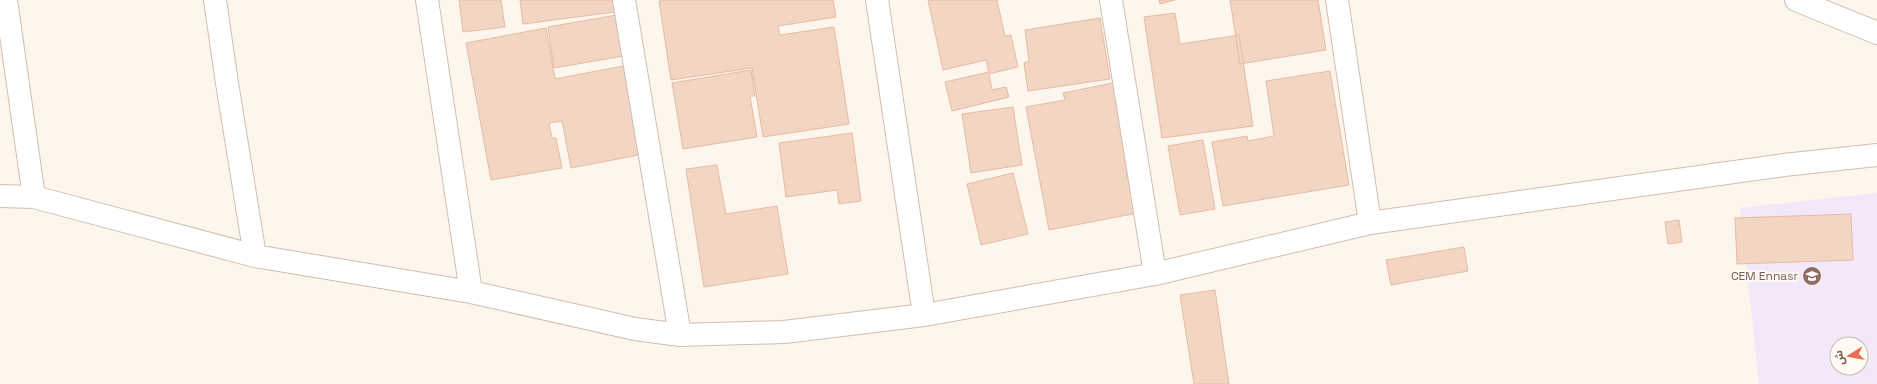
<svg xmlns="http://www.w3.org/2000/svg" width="1877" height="384" viewBox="0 0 1877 384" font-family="'Space Grotesk','Noto Sans Arabic',sans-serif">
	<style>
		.education { fill: #f3e8fa; fill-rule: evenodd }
		.building { fill: #f3d5c3; stroke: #e6bba3 }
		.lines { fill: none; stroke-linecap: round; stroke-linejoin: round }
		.minor-casing { stroke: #d1beb0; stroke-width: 24 }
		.minor { stroke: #fff; stroke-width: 22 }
		.labels { text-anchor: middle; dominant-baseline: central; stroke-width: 4; stroke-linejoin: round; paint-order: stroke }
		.education-label { font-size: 12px; fill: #785e54; stroke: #fffaf3; text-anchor: end }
	</style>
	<rect width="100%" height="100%" fill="#fdf6ec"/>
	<path class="education" d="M1877 193V384H1759L1740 208ZM1837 344H1861V368H1837Z"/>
	<path class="building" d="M459 0H501L505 27 463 32Z
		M520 0H628L630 10 523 24Z
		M667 0H833L836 17 778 26 780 35 834 27 849 124 763 137 752 68 671 80 659 1Z
		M928 0H997L1005 36 1011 35 1018 67 989 74 992 90 1006 87 1009 97 952 111 945 82 989 72 986 60 943 70Z
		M1159 0H1175L1160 4Z
		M1230 0H1318L1326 50 1240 64Z
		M634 12 641 53 554 68 548 27Z
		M1175 13 1180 44 1239 35 1253 126 1162 138 1144 17Z
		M1100 18 1110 79 1028 91 1024 63 1029 61 1025 30Z
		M546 28 555 79 644 62 660 151 571 168 562 121 549 123 552 138H556L562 168 491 180 466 43Z
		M751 70 755 96H750L757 137 683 149 672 83Z
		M1330 71 1349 185 1223 206 1212 142 1247 136 1248 141 1274 136 1266 81Z
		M1113 83 1138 213 1049 230 1026 107 1065 100 1063 93Z
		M1013 107 1022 165 971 173 962 114Z
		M852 133 861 201 839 204 837 190 786 197 779 143Z
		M1203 140 1215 209 1180 215 1168 146Z
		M717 165 726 214 777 206 788 274 704 287 686 169Z
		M1013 173 1028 234 981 245 967 184Z
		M1851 214 1853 260 1737 264 1735 218Z
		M1679 220 1682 242 1668 244 1665 222Z
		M1464 247 1468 271 1391 285 1386 260Z
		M1215 290 1229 384H1194L1180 295Z"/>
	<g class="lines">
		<defs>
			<path id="minor" d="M6 0 34 197
				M215 0 227 83 255 256
				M427 0 471 292
				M624 0 680 335
				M877 0 924 315
				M1111 0 1155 274
				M1337 0 1370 223
				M1796 0 1877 33
				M0 196 34 197 255 256 471 292 635 329 680 335 784 332 924 315 1155 274 1370 223 1784 165 1877 155"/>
		</defs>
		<use href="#minor" class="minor-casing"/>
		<use href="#minor" class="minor"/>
	</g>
	<defs>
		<symbol id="school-disc" viewBox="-11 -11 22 22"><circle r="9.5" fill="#8d6e63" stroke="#fffaf3"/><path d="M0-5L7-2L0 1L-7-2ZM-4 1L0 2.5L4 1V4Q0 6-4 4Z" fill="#fff"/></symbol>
	</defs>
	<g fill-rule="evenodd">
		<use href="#school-disc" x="1801" y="265" width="22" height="22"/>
	</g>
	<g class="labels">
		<g class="education-label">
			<text x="1798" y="276">CEM Ennasr</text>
		</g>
	</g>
	<g transform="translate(1849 356) rotate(259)"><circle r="19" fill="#fffaf3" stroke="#cabbb1"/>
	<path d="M0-3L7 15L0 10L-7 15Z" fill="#e76f51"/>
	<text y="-6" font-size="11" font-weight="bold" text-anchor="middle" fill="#7a5c4d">ش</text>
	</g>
</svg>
